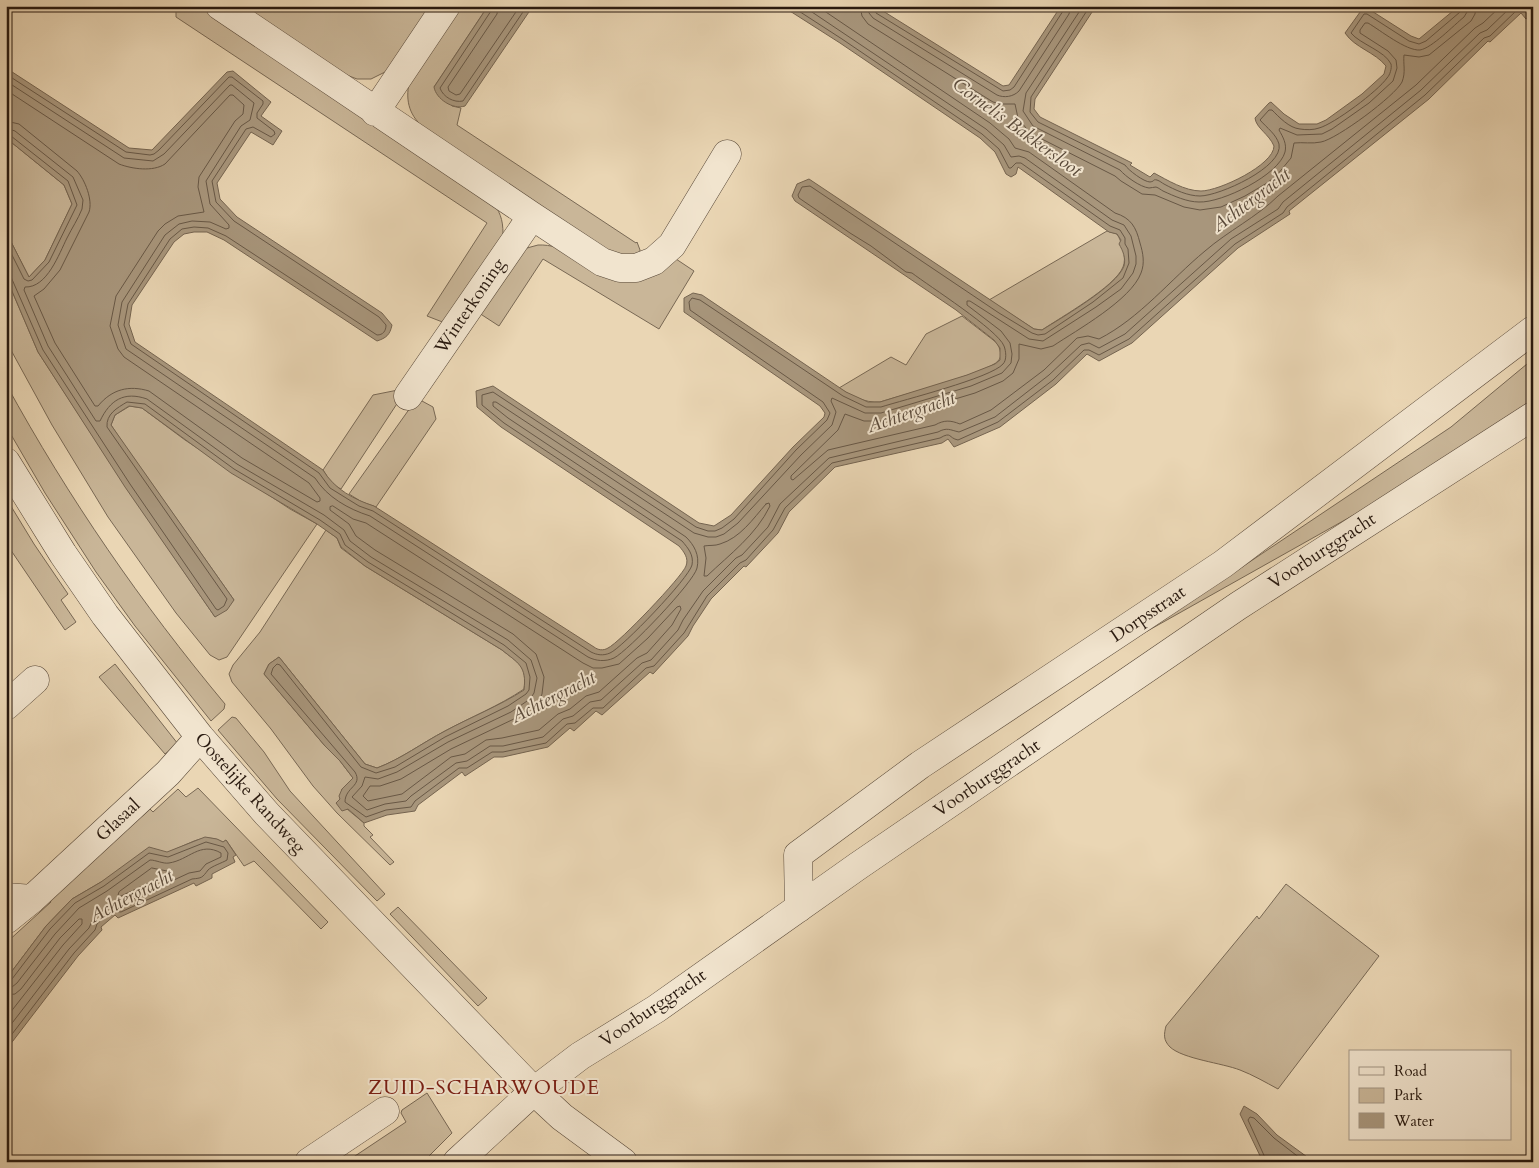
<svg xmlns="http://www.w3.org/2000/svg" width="1539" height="1168" viewBox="0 0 1539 1168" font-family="Cardo,serif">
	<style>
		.green { fill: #c9b698; stroke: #786854 }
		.water { fill: #a8967c; stroke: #756450 }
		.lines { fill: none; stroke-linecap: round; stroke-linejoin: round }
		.shore { stroke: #685846; stroke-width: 1 }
		.minor-casing { stroke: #584838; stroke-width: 29 }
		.minor { stroke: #f1e4ce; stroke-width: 28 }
		.labels { text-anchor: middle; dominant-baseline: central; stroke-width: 4; stroke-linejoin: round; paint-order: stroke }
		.street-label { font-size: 18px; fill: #28190f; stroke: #f1e4ce }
		.water-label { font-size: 19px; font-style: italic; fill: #5b4b3b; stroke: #f1e4ce }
		.quarter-label { font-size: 20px; letter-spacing: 1px; fill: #7a1f14; stroke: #f1e4ce }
	</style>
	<rect width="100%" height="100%" fill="#ead6b4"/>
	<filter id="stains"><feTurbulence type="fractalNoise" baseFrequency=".004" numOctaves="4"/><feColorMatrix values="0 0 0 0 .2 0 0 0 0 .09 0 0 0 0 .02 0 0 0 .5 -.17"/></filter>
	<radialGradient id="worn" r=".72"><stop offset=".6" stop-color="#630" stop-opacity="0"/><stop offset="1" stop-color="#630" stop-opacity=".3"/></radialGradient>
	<path class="green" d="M176 6H208L490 199C500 211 503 219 503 234L445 323 427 316 487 223 176 17Z
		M240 6H434L389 70 371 79H357L344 74Z
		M457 6H488L434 87 452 106 461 108 457 125 636 243 637 242 640 250 639 255C624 257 612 253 599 245L423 127C408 114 405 98 410 79Z
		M6 138 64 185 72 204 45 260 29 277 6 232Z
		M1107 231 1117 234C1122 242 1127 258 1123 267 1115 287 1061 317 1042 330L1034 329 989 300Z
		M538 245C564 244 584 261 606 274L676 259 694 271 659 329 543 259 499 326 479 313 518 255 527 248Z
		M6 277 38 352 126 487 215 617 234 600 123 443 111 425 115 415 130 406 142 408 185 440 290 509 317 524 227 657 219 660 210 655 176 613 108 517 52 425 6 341Z
		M962 316 997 343C1000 349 1003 356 998 361 989 372 899 396 880 402 864 403 852 396 839 388L891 357 906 365 926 334Z
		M1533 359V400L1416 480 1142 634 1451 427Z
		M6 384C69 499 141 603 225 704L224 709 211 721 135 626 96 572 45 493 6 426Z
		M398 390 404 393 341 489 332 484 323 470 373 395Z
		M415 401H422L433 407 436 419 376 507 362 502 349 494Z
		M6 498 34 544 68 594 61 600 76 622 65 630 6 543Z
		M326 530 337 538 341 548 365 566 502 650C519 664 527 665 524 689 499 706 471 717 445 731 422 743 401 759 377 768L365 764 279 657 269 664 264 674 325 746 340 761 353 778 342 789 340 799 336 803 347 809 364 823V826L373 835 370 837 394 862 390 865 337 813 313 786 271 729 232 682 229 674 233 665 260 632Z
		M115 664 178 744 165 754 99 677Z
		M232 717 236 718 264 752 290 791 385 894 377 901 277 799 218 730Z
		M198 788 328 922 321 929 254 861 244 866 226 840 223 842C213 837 205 837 194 841L101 882 72 899 46 926 6 979V943L51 902 49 899 150 809 153 812 178 789 186 797Z
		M1286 884 1379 956 1278 1089C1265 1082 1253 1075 1240 1070 1222 1063 1183 1059 1170 1047 1163 1040 1164 1034 1166 1026L1257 916 1259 919Z
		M398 907 487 998 478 1006 390 914Z
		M427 1093 452 1133 423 1162H346L406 1122 401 1113 402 1110Z"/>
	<path class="water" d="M488 6H533L465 106C453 110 436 99 434 87Z
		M782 6H875L1003 86 1009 85 1061 6H1096L1035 99 1034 109 1040 117 1132 163 1130 165 1150 177 1154 173C1167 180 1185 191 1201 191 1219 191 1274 165 1274 146 1269 134 1256 128 1255 118L1269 103 1271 102 1284 114 1299 124H1317L1326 120 1362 94 1384 74 1386 66C1375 52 1355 48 1345 33L1363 8H1367L1411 36 1419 39 1459 6H1533V13L1526 19 1521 13 1490 42 1488 41 1429 99 1289 211 1290 214 1238 248 1132 343 1099 361 1087 354 1056 384 1000 427 954 447 948 439 942 443 835 467 789 512 778 533 746 567 744 566 711 599 693 626 688 636 653 674 650 672 602 715 596 711 574 731 570 728 548 747 503 757H494L465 776 462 772 418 805 415 811 387 815 364 823 348 809 342 811 336 803 340 799 339 796 342 789 353 778 340 761 325 746 264 674 269 664 279 657 365 764 377 768C401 759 422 743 445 731 471 717 499 706 524 690 527 666 518 663 502 650L365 566 341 547 337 538 317 524 231 473 142 408 129 406 115 415 111 425 234 600 227 610 215 617 125 487 38 352 6 277V232L29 277 45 260 72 204 64 185 6 138V68L129 148 152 150 227 72 233 71 271 102 261 116 282 131 273 145 251 132 217 183 220 199 237 217 382 313 392 325C390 335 386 338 377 341L224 240 207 232H194L184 234 174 242 132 305 129 324 135 342 323 470C334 489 355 500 374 506L594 647C598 650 603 651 608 648 619 643 682 577 686 566 689 558 684 552 679 546L501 427 477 407 476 391 493 386 699 523 714 526 731 515 793 447 824 417 825 413 820 406 684 312V298L693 293 702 295 846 392 868 402H880L967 375 995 364 1000 360V348L994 340 956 310 795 201 792 196 797 184 809 179 1034 329 1042 330C1061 318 1117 286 1124 266 1126 258 1123 251 1119 244L1121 240 1117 234 1109 232 1018 167 1016 174 1011 177 1006 174 995 152 980 138 840 43Z
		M205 837 217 839 223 842 226 840 236 855 233 857 235 862 212 874V878L196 886 194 883 118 918 115 915 101 927 102 930 78 956 6 1050V979L46 926 72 899 101 882 149 847 167 852Z
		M1244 1106 1257 1114 1277 1135 1314 1162H1263L1240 1114Z"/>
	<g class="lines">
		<path class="shore" d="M492 6 491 11 440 88C443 97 454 103 463 101L527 6
			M498 6 497 14 448 87 449 91 456 95 460 94 520 6
			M817 6 990 123 1009 139 1015 148 1029 152 1115 213C1131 218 1136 227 1140 243 1143 253 1145 263 1141 273 1131 300 1077 330 1053 346L1041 349 1019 344V359L1013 373 1003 381 975 393 882 421H864L845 414 838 430 791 476V479L793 480 828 450 935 425C944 420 950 420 960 424L991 410 1044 370 1077 338 1088 336 1099 339C1140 318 1170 280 1205 251 1228 231 1257 217 1278 196L1416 85 1475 28 1483 23 1501 6
			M860 6 862 16 868 24 993 102 1001 104H1015L1018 118 1030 133 1115 176 1121 181 1142 194 1155 195 1184 207 1200 210 1221 207 1245 196 1267 183 1277 175 1291 158 1294 143C1303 142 1312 144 1321 142 1337 139 1395 96 1402 82 1406 72 1403 64 1404 55L1419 57 1429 55 1471 21 1475 14 1476 6
			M867 6 869 13 873 18 997 95C1004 98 1013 97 1019 91L1069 14 1071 6
			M874 6 876 13 1003 91 1010 90 1014 87 1063 11 1064 6
			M1083 6 1026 93 1023 111 1033 126 1120 170C1125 176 1140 187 1149 188 1151 188 1154 187 1156 187 1159 188 1161 190 1163 191 1174 196 1187 202 1199 202 1222 203 1279 175 1285 152 1287 144 1283 137 1279 130L1280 128 1297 135 1322 134 1332 129 1369 103 1393 81 1397 68 1396 60 1388 51 1360 33V30L1365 23H1368C1380 30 1406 51 1420 50 1432 48 1454 25 1464 17L1467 12 1468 6
			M1090 6 1031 97 1030 112 1038 122 1125 165C1128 170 1144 182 1150 182 1156 181 1152 179 1157 180 1160 181 1162 183 1164 184 1175 190 1188 196 1200 196 1219 196 1284 167 1279 144 1276 134 1267 128 1260 120L1269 110H1272C1279 117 1289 128 1300 129 1306 130 1314 130 1319 128 1334 124 1378 91 1387 78 1390 75 1392 68 1391 64 1385 51 1360 44 1351 33L1364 14H1367L1409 41 1419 44 1426 41 1460 12 1462 6
			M6 74 126 152 150 155 154 154 159 150 229 77H232L263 101V104L257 113V118L274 131 275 134 271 137 253 127 246 129 212 181 216 202 234 221 379 317 386 325C386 331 383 335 377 335L226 236 208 228 194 227 182 229 170 239 128 304 124 325 131 344 319 473 330 488 359 506 373 511 591 652C597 655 603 656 610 653 622 648 689 578 692 565 694 555 688 548 682 541L504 423 482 405V395L493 392 696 527 708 531H715L722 528 734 519 796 450 827 420 830 413 823 402 690 310 689 302 692 298 700 300 843 396 866 407H881C903 400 991 378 1003 364 1007 360 1006 351 1004 346 998 330 929 286 912 273L906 272 871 246 850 233 799 198 798 195 802 187 810 186 999 313 1032 333 1038 335 1045 334 1093 302 1123 278 1129 263 1128 249 1125 244V238L1120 230 1110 226 1021 163H1016L1011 168H1009L999 149 982 134 842 39 791 6
			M6 81 124 158 153 161 164 154 230 85H232L254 103 250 120 241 126 206 181 210 204 229 225V228L226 229 210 222 192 221 179 224 165 235 122 302 118 325 126 349 315 478C327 497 348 509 370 516L588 657C596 661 605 662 614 658 628 651 694 582 697 568 700 555 694 545 686 537L508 418 493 406V402H496L694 533 708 537H716L724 534 738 523 801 455 832 425 836 412 831 401 832 398 865 413H881L971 386 1002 373 1011 363 1012 354 1010 343 1001 331 967 305V301H970L1029 339 1043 341 1096 307 1121 289 1133 273 1136 264V256L1131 236 1124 225 1112 220 1025 158 1019 156 1011 157 1004 145 986 129 803 6
			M6 90 119 164C132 169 153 172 165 164L230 95H233L244 105 243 114 235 121 199 177 198 187 204 212 178 216 165 224 158 231 116 296 110 326 118 349 124 357 309 483 320 498V501L317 502 242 458 149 391C129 385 112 389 98 406H95L55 343 34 296 44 289 60 270 89 212C93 200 85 180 77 171L19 124 6 121
			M6 128 15 131 73 177 83 200 82 209C78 219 72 228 67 238 59 254 47 288 25 287L24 290 48 346 96 421H100C110 400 124 391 147 399L237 464 324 515 344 530 350 541 371 557 508 640 531 660 537 678 534 693 530 699 511 712 448 742 397 772 378 779 365 777 362 786 352 797 367 810 385 804 406 801 411 796 456 763 467 761 490 746H503L543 737 563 719 573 716 590 702 601 700 642 663 651 660 678 630 683 620 703 591 736 558 742 555 768 527 780 504 829 458 938 432C947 427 950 430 959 432L995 417 1049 375 1081 345 1089 343 1099 348 1125 334 1231 239 1278 209 1283 202 1421 90 1480 33 1487 30 1512 6
			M6 135 11 136 68 181 77 205 49 262 32 280 28 281 24 279 6 243
			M6 276 11 277 43 350 130 484 216 609 218 610 224 606 227 599 107 427C106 414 117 408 127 402L145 404 234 469 320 520 340 534 345 545 368 562 504 645 526 663 530 677 529 690 526 694 508 706 445 737 395 767 376 773 361 767 280 665 277 664 273 668 271 674 355 772C363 786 345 787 345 802L366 817 386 810 411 807 415 801 459 768H467L492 752H503L546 743 567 724 575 723 593 708H603L646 668 654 666 684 633 707 596 740 563 746 560 773 530 785 508 832 463 940 438C952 431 948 438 958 440L998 422 1053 380 1084 350H1089L1099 355 1129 339 1235 244 1283 213 1287 207 1425 95 1484 38 1490 36 1517 10 1521 9 1526 11 1533 9
			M766 504 769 503 770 506C756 535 730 554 707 576H704L706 558 704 546C709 545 715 546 720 544 740 538 753 519 766 504Z
			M333 506 353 519 366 523 583 663 593 668H602L619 664 648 638 677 607 680 606 681 609 672 625 647 653 637 658 599 692 586 696 570 709 558 714 539 730 502 738 486 740 465 754 451 757 402 794 368 801 363 796 370 786H380L401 779 451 749 516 718 539 701 542 694 544 677 536 654 513 634 375 550 356 536 349 524 330 510V507Z
			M152 868 167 871 168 874 121 896 118 895 119 892Z
			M6 981 12 979 50 929 75 903 104 886 149 853 168 857 206 842 224 847 228 853 227 860C222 863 212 866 208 870 202 878 202 878 192 879L121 912 112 911 97 924 95 930 74 953 6 1042
			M6 987H12L17 983 55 934 79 908 107 891 150 860C156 860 163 864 169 863 189 860 200 841 221 853V857L206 864 200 871 189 873 120 905H110L93 919 89 928 69 949 6 1031
			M6 995 15 994 21 989 60 938 79 919H82V924L63 945 6 1018
			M1267 1162 1248 1120 1250 1117 1254 1118 1274 1138 1305 1162"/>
		<defs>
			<path id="minor" d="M220 6 532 216 602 262 620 268H636L654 261 672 245 727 154
				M375 112 446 6
				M408 396 532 216
				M6 462 63 554 105 615 200 737 267 814 534 1091 562 1117 623 1162
				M6 706 35 680
				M6 897 32 899 168 773 200 737
				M799 908 798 855 920 765 1223 564 1533 330
				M6 920 32 899
				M309 1162 385 1111
				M457 1162 534 1091 580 1056 656 1009 858 866 1238 606 1533 416"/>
		</defs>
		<use href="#minor" class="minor-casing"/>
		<use href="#minor" class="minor"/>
	</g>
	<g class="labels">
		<g class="street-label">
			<text transform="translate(470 306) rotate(-56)">Winterkoning</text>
			<text transform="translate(1322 551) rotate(-33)">Voorburggracht</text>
			<text transform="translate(1148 614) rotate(-34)">Dorpsstraat</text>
			<text transform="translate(987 778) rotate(-34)">Voorburggracht</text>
			<text transform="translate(250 793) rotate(48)">Oostelijke Randweg</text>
			<text transform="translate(118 820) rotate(-43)">Glasaal</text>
			<text transform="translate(653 1008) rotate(-34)">Voorburggracht</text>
		</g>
		<g class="water-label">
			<text transform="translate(1017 127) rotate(36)">Cornelis Bakkersloot</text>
			<text transform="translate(1251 200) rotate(-37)">Achtergracht</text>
			<text transform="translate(911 412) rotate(-19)">Achtergracht</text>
			<text transform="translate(553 697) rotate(-27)">Achtergracht</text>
			<text transform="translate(131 896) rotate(-28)">Achtergracht</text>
		</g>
		<g class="quarter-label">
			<text x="484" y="1087">ZUID-SCHARWOUDE</text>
		</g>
	</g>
	<rect width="1539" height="1168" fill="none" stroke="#ead6b4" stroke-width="25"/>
	<rect x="8" y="8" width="1524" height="1153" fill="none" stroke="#28190f" stroke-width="2.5"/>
	<rect x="12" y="12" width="1514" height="1143" fill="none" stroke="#28190f"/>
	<rect x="1349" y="1050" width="162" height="90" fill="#f1e4ce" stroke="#a19382"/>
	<rect x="1359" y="1067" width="25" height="8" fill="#f1e4ce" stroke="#a19382"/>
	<text x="1394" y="1076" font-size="15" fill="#28190f">Road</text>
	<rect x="1359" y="1088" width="25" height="15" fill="#c9b698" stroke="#a19382"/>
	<text x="1394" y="1100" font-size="15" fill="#28190f">Park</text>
	<rect x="1359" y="1113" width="25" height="15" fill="#a8967c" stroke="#a19382"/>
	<text x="1394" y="1126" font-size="15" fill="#28190f">Water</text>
	<rect width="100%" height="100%" filter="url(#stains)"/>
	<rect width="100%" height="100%" fill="url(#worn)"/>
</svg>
